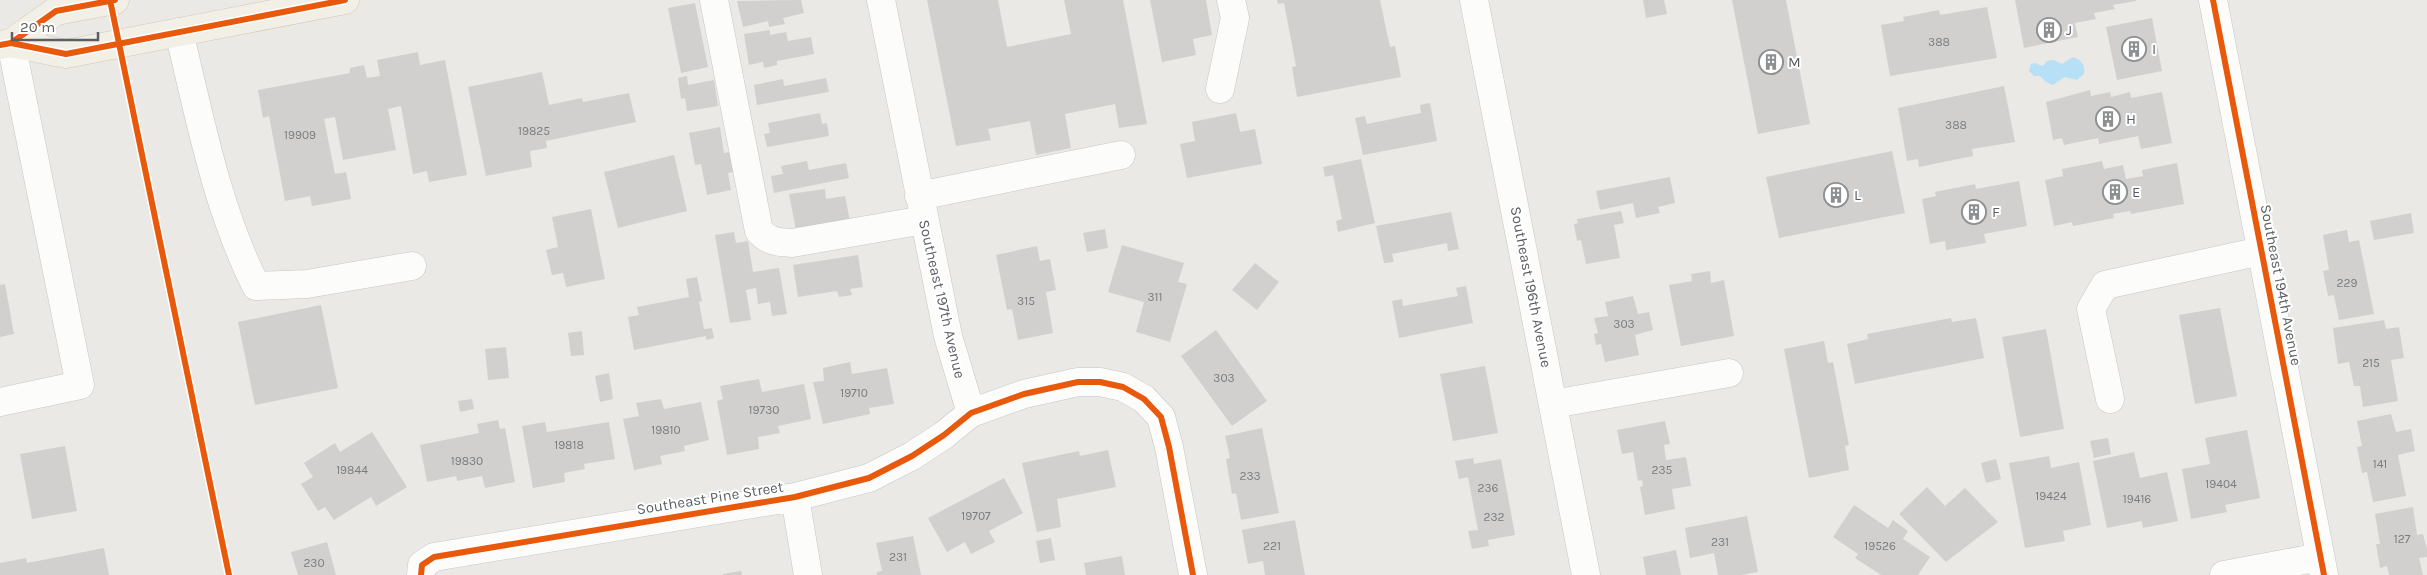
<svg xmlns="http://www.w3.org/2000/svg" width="2427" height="575" viewBox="0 0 2427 575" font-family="Karla,sans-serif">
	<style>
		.water { fill: #b7e0f7 }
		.building { fill: #d1d0ce }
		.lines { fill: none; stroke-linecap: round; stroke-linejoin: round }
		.minor-casing { stroke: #c6c6c6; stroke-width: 29 }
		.major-casing { stroke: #d3c8b3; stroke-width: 29 }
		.minor { stroke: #fcfcfb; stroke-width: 28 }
		.major { stroke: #f2efe7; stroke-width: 28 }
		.cycleway-casing { stroke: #fff; stroke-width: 9 }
		.cycleway { stroke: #e8590c; stroke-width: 6 }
		.labels { text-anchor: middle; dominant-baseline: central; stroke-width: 4; stroke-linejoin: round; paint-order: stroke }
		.number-label { font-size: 12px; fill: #7a7c7f }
		.poi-label { font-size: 15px; fill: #5b5f63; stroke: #fff; text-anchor: start }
		.street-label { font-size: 15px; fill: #5b5f63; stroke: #fff }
	</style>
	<rect width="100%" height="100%" fill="#ebe9e5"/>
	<path class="water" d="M2073 57C2082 60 2085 65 2084 74L2077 80 2065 77 2053 85 2046 82 2040 76H2034L2029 71 2031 64 2035 63 2043 66 2047 61 2054 60 2062 64Z"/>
	<path class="building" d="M801 0 804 13 783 18 785 24 769 27 768 21 743 27 737 1Z
		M927 0H998L1007 47 1071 34 1064 0H1123L1147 124 1119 128 1115 104 1065 114 1071 148 1036 155 1030 121 988 129 991 140 956 146Z
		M1150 0H1206L1212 35 1193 39 1196 55 1162 62Z
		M1277 0H1380L1390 47 1395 46 1401 77 1297 97 1292 67 1296 66 1284 3 1278 4Z
		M1643 0H1664L1667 14 1646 18Z
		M1732 0H1786L1810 124 1758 134Z
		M2015 0H2136V1L2113 5 2115 9 2094 13 2096 19 2075 23 2078 37 2024 48Z
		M695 3 708 67 681 73 668 8Z
		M1987 7 1997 58 1890 76 1881 25 1904 21 1903 17 1939 10 1940 15Z
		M2152 18 2162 71 2117 80 2106 27Z
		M770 30V35L786 32 788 41 811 37 814 54 777 61V65L764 68 763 62 749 65 744 34Z
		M418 52 420 65 445 60 467 175 429 182 427 171 413 174 401 106 388 109 396 150 343 160 335 117 324 119 335 174 346 172 351 199 312 206 310 196 285 201 269 116 263 118 258 90 350 73V68L364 65 367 78 380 76 377 60Z
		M542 72 549 105 582 98 583 102 629 93 636 122 546 141 547 148 530 151 532 167 486 176 468 87Z
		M687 76 688 85 714 80 718 106 687 111 685 98 681 99 678 78Z
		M826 78 829 92 757 105 754 85 783 79 784 86Z
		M2004 86 2015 142 1972 149 1973 156 1919 167 1918 159 1907 161 1898 108Z
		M2090 90 2091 96 2110 92 2111 97 2130 92 2131 98 2162 92 2172 143 2141 149 2138 136 2099 144 2098 138 2064 145 2062 138 2053 140 2046 102Z
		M1430 103 1437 141 1363 155 1355 118 1365 116 1367 124 1421 113 1420 105Z
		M820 113 822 124 827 123 829 136 767 147 764 134 770 133 768 123Z
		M1236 113 1240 132 1255 129 1262 164 1187 178 1180 144 1195 141 1192 122Z
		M720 127 724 153 730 152 733 172 728 173 731 190 707 195 701 164 695 165 689 133Z
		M1892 151 1905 213 1779 238 1766 177Z
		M674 155 687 211 618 228 604 172Z
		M1361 159 1375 223 1338 232 1336 221 1342 219 1333 175 1325 177 1323 167Z
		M807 161 809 170 846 163 849 178 774 193 771 176 783 174 781 166Z
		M2102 161 2104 169 2123 165 2126 179 2143 176 2142 170 2177 163 2184 204 2131 214 2130 211 2113 214 2114 218 2073 226 2072 222 2054 226 2045 180 2063 176 2062 169Z
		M1670 177 1675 203 1658 207 1660 213 1636 218 1633 203 1600 210 1596 191Z
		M2019 181 2027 226 1984 234 1986 243 1946 250 1945 241 1930 244 1922 199 1936 196 1935 192 1975 184 1976 189Z
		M825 189 826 199 845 196 850 221 796 230 789 194Z
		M591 209 605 279 566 287 563 273 552 275 546 250 558 247 552 217Z
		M1621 211 1624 223 1614 225 1620 258 1586 264 1581 240 1577 241 1574 224 1578 223 1577 219Z
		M1451 212 1459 249 1448 251 1447 243 1392 254 1394 262 1384 263 1376 226Z
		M2411 213 2414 233 2374 240 2370 221Z
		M1105 229 1108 248 1087 252 1083 233Z
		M2347 230 2349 242 2359 240 2374 314 2339 320 2334 295 2328 296 2323 271 2329 270 2323 235Z
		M734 232 736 243 748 241 753 272 779 268 787 314 772 316 770 302 758 304 756 288 746 290 751 320 730 323 715 235Z
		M1122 245 1184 263 1178 282 1187 284 1170 342 1136 332 1144 302 1108 292Z
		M1037 246 1040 261 1050 259 1056 290 1046 292 1053 333 1018 340 1012 309 1007 310 996 255Z
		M858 255 863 287 850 289 852 295 839 297 837 291 798 297 793 265Z
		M1255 263 1279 282 1257 310 1232 290Z
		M1710 271 1711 283 1724 280 1734 336 1681 346 1669 285 1692 281 1691 274Z
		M697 277 702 301 699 302 704 329 712 328 714 338 706 340V336L634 350 628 317 639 315 637 307 689 297 686 279Z
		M5 284 14 334 0 337V285Z
		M1466 286 1473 323 1399 338 1392 301 1402 299 1403 306 1458 296 1456 288Z
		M1633 296 1638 314 1649 312 1653 330 1635 335 1639 355 1605 362 1601 344 1596 345 1594 334 1598 333 1594 318 1608 316 1605 302Z
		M321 305 338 388 255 405 238 322Z
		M2220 308 2237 396 2195 404 2179 315Z
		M1951 318 1952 322 1976 318 1984 358 1855 384 1847 344 1868 339 1867 334Z
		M2384 320 2386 329 2399 327 2404 358 2391 360 2398 401 2363 407 2360 386H2354L2349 362 2338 364 2333 328Z
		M2046 329 2064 429 2020 437 2002 337Z
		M1216 330 1267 401 1232 426 1181 356Z
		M582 331 584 355 571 356 568 333Z
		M1824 341 1828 363 1833 362 1849 445 1845 446 1849 470 1809 478 1784 349Z
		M506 347 509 378 488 380 485 349Z
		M850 362 852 374 887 368 894 404 869 408 870 414 823 424 813 382 824 381 823 368Z
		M1485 366 1498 433 1453 441 1440 374Z
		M609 373 613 399 600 402 595 376Z
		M759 379 762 392 804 384 811 419 778 426 780 433 758 437 759 449 727 455 717 401 723 399 720 386Z
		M472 399 474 409 460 412 458 401Z
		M661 399 664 409 701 402 709 440 684 446 685 451 660 456 662 464 634 470 623 419 639 416 636 403Z
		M2391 414 2396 432 2411 429 2415 451 2398 455 2406 496 2373 502 2367 472 2362 473 2357 447 2362 446 2357 421Z
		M498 420 500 429 505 428 515 482 485 488 482 476 457 481 456 476 427 482 420 445 479 433 477 424Z
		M1665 421 1670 444 1664 445 1666 460 1686 457 1691 486 1672 489 1675 509 1645 515 1640 487 1643 486 1642 480 1638 481 1633 452 1622 454 1617 430Z
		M545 422 547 432 609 422 615 459 584 464 585 469 564 473 565 482 533 488 522 426Z
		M1262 428 1279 513 1241 520 1236 493 1232 494 1226 459 1230 458 1225 436Z
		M2247 430 2260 498 2225 505 2227 512 2191 519 2182 469 2210 464 2205 438Z
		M372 432 407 487 376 506 371 497 334 520 325 507 318 511 301 484 313 477 304 463 335 443 340 452Z
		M2108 438 2111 454 2094 458 2090 441Z
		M65 446 77 511 32 519 20 454Z
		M1108 450 1116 487 1057 499 1061 527 1037 532 1022 463 1079 451 1080 456Z
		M2134 452 2140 478 2167 472 2178 521 2143 528 2142 521 2107 528 2093 461Z
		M2049 456 2051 468 2079 462 2091 525 2063 531 2065 541 2025 548 2009 463Z
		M1473 458 1474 464 1501 459 1515 535 1488 540 1489 546 1472 549 1468 531 1478 530 1473 504 1468 477 1459 479 1455 461Z
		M1996 459 2001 479 1986 483 1981 463Z
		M1004 478 1023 513 989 531 995 542 971 554 965 542 947 552 928 518Z
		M1927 487 1945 506 1965 488 1998 522 1946 562 1899 514Z
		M1854 505 1888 528 1893 520 1908 531 1903 539 1930 557 1918 575H1881L1855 558 1858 554 1833 537Z
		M2413 507 2417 535 2423 534 2427 549V557L2419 558 2423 575H2389L2387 566 2380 568 2376 544H2380L2375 514Z
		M1747 516 1758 572 1741 575H1718L1714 553 1690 558 1685 528Z
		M1295 520 1305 575H1265L1263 561 1248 564 1242 530Z
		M913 536 921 575H877V572L882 571 876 543Z
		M1051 538 1055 560 1040 563 1036 541Z
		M327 542 336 575H298L291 552Z
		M104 548 109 575H0V563L26 558 27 563Z
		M1676 550 1681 575H1646L1643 557Z
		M1122 556 1125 575H1086L1084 563Z
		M741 571 742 575H723V574Z"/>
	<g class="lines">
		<defs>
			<path id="minor" d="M714 0 759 231C769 242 778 242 792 243L924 220
				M881 0 948 336 971 413
				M1474 0 1586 575
				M2213 0 2324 575
				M179 32C200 118 216 206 256 286L307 284 412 266
				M1220 89 1235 18 1231 0
				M919 196 1121 155
				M2110 399 2091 309 2105 285 2261 251
				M0 402 80 385 11 43
				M1553 404 1729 373
				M795 497 808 575
				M421 575 422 565 434 557 795 497 869 478 912 456 944 435 971 413 1024 394 1078 382H1100L1123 387 1144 399 1161 417 1169 447 1193 575
				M2224 575 2320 557"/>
			<path id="major" d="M11 43 56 11 115 0
				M0 45 11 43 66 54 345 0"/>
		</defs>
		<use href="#minor" class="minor-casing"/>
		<use href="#major" class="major-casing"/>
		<use href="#minor" class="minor"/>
		<use href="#major" class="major"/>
		<defs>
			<path id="cycleway" d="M110 0 229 575
				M2213 0 2324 575
				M11 43 56 11 115 0
				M0 45 11 43 66 54 345 0
				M421 575 422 565 434 557 795 497 869 478 912 456 944 435 971 413 1024 394 1078 382H1100L1123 387 1144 399 1161 417 1169 447 1193 575"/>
		</defs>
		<use href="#cycleway" class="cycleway-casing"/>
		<use href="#cycleway" class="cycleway"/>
	</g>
	<defs>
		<symbol id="building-ring" viewBox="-11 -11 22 22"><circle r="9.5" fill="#fff" stroke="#8d8f90" stroke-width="1.5"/><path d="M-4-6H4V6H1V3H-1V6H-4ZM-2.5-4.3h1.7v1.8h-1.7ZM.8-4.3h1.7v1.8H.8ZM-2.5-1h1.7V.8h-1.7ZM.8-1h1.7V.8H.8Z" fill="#8d8f90"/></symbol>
	</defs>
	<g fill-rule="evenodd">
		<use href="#building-ring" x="2035" y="16" width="28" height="28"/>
		<use href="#building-ring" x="2120" y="35" width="28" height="28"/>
		<use href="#building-ring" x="1757" y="48" width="28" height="28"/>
		<use href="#building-ring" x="2094" y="105" width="28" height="28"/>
		<use href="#building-ring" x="2101" y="178" width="28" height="28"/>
		<use href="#building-ring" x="1822" y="181" width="28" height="28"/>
		<use href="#building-ring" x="1960" y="198" width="28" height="28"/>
	</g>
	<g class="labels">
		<g class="number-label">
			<text x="1939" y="42">388</text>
			<text x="1956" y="125">388</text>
			<text x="534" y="131">19825</text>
			<text x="300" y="135">19909</text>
			<text x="2347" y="283">229</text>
			<text x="1155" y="297">311</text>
			<text x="1026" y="301">315</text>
			<text x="1624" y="324">303</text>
			<text x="2371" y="363">215</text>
			<text x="1224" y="378">303</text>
			<text x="854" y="393">19710</text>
			<text x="764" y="410">19730</text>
			<text x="666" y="430">19810</text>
			<text x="569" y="445">19818</text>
			<text x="467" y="461">19830</text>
			<text x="2380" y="464">141</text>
			<text x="352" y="470">19844</text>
			<text x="1662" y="470">235</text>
			<text x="1250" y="476">233</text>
			<text x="2221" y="484">19404</text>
			<text x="1488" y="488">236</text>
			<text x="2051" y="496">19424</text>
			<text x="2137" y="499">19416</text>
			<text x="976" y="516">19707</text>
			<text x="1494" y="517">232</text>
			<text x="2402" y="539">127</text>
			<text x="1720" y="542">231</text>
			<text x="1272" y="546">221</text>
			<text x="1880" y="546">19526</text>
			<text x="898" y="557">231</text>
			<text x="314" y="563">230</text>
		</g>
		<g class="poi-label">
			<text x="2066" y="30">J</text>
			<text x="2152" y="49">I</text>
			<text x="1788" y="62">M</text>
			<text x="2126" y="119">H</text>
			<text x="2132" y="192">E</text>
			<text x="1854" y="195">L</text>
			<text x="1992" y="212">F</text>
		</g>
		<g class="street-label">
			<text transform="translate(2281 285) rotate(79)">Southeast 194th Avenue</text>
			<text transform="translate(1531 287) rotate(79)">Southeast 196th Avenue</text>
			<text transform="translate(942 299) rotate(77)">Southeast 197th Avenue</text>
			<text transform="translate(710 498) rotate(-9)">Southeast Pine Street</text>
		</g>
	</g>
	<path d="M12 32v8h86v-8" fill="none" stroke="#5b5f63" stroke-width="2.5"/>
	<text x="20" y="32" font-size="15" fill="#5b5f63" stroke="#ffffff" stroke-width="4" paint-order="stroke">20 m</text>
</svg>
